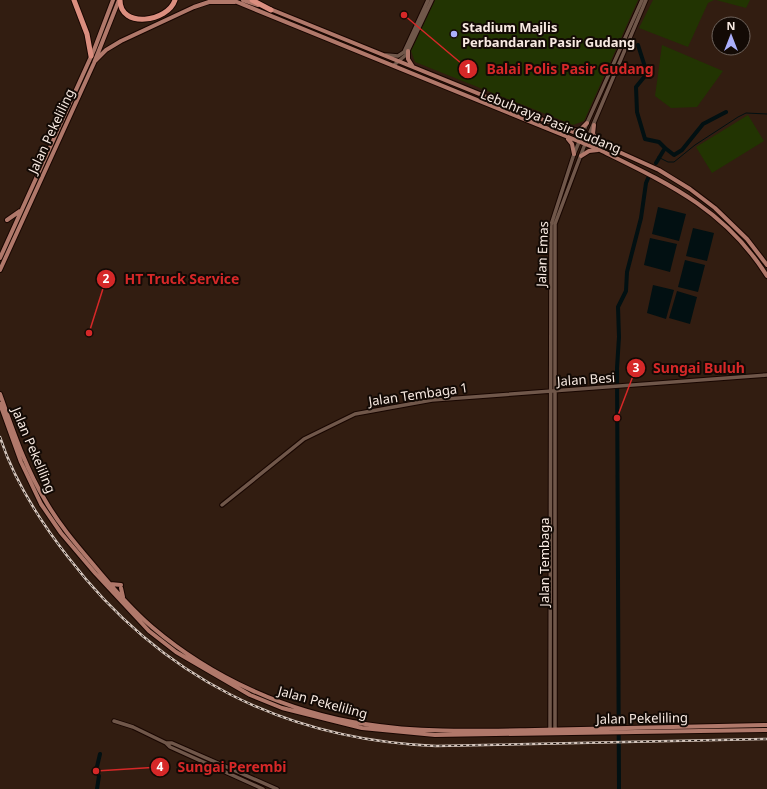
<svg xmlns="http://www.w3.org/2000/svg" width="767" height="789" viewBox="0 0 767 789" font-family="'Noto Sans',sans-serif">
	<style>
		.green { fill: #223402 }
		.water { fill: #021012 }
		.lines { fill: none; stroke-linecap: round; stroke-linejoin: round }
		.stream { stroke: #021012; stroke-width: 1 }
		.river { stroke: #021012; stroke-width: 4 }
		.secondary-casing { stroke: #180601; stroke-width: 5.5 }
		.primary-casing { stroke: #180601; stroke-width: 6 }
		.highway-casing { stroke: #180601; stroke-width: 7 }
		.secondary { stroke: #70574a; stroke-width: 3.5 }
		.primary { stroke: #b0786a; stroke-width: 4 }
		.highway { stroke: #db8e7f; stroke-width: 5 }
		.rail-casing { stroke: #d5c6bd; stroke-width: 2.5 }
		.rail { stroke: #130a05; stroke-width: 1; stroke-dasharray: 3; stroke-linecap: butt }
		.poi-dot { fill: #abaffb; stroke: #130a05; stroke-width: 1.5 }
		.labels { text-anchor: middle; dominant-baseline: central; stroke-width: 4; stroke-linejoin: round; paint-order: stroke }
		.poi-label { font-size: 13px; font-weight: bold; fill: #f8eae2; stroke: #130a05; text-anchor: start }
		.street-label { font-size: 13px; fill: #f8eae2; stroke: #130a05 }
		.leader { fill: none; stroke: #d62828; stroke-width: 1.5 }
		.callout-dot { fill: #d62828; stroke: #130a05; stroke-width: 1.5 }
		.mark-label { font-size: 12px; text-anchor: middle; font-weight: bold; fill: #fff }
		.callout-label { font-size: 14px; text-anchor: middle; font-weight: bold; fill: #d62828; stroke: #130a05; stroke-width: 4; stroke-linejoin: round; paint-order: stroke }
	</style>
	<rect width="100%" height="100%" fill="#321d11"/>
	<path class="green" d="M435 0H638L584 121 573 125 415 62 411 51Z
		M653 0H714L708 3 688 47 639 28Z
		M716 0H750L746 8Z
		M662 45 723 71 697 107 671 108 655 96Z
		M748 115 764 141 712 173 696 147Z"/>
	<path class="water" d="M658 207 686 214 679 241 652 234Z
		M693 228 714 233 707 261 686 256Z
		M650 238 677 244 670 272 644 265Z
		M685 260 705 265 698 292 678 287Z
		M653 285 674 290 666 319 647 313Z
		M677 291 697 297 690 324 669 318Z"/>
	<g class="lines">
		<path class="stream" d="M658 157 668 162H674L695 145 738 117 746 113 767 114"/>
		<path class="river" d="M638 45 645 67V76L636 87 637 112 645 139 659 142 665 148 656 163
			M665 148 674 155 682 150 703 124 726 112
			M97 789 99 776 96 771 100 754
			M619 789 617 368 619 337 618 307 626 291 627 272 641 218 646 183 649 176"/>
		<defs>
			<path id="secondary" d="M386 55 398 56 404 52 428 0
				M394 65 406 55 432 0
				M222 505 304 439 355 414 432 400 767 375
				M114 721 133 727 166 743H172L277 789
				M555 732V224L585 144 646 0
				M550 733 551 225 574 154 587 123 642 0
				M166 743 170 747 263 789"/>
			<path id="primary" d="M232 0 600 150C667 183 725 209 767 276
				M243 0 258 5
				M270 9 588 138 659 170 690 189 715 208 747 239 767 265
				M408 51V59L413 67
				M95 61 106 50 121 41 194 7 209 2H235
				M594 125 593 134 600 143
				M571 130H580L587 123
				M568 139 572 144 574 154
				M581 156 589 151 598 150
				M7 220 20 211
				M0 258 94 50 113 0
				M0 270 94 63 119 0
				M0 394C13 430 25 467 45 500 58 523 75 543 92 563 111 586 130 608 152 627 212 678 287 712 365 724 421 733 478 731 535 730 613 729 690 727 767 725
				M0 404 21 462 41 504 61 533 95 573 149 631 176 652 250 695 282 708 362 728 435 735 767 730
				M110 584 121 585
				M121 588 123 597"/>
			<path id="highway" d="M74 0 87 34 91 56
				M120 0C120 29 168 22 175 0
				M252 0 271 10"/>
		</defs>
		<use href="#secondary" class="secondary-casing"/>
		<use href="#primary" class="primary-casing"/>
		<use href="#highway" class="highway-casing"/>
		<use href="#secondary" class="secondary"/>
		<use href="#primary" class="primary"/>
		<use href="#highway" class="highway"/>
		<defs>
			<path id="rail" d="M0 437C14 481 40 521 68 557 160 677 285 740 436 746L767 739"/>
		</defs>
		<use href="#rail" class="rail-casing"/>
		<use href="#rail" class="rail"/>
	</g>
	<circle class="poi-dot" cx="454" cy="34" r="4"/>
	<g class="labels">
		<g class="poi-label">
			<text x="462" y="27">Stadium Majlis<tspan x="462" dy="15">Perbandaran Pasir Gudang</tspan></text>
		</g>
		<g class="street-label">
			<text transform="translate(551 121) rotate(22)">Lebuhraya Pasir Gudang</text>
			<text transform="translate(51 131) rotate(-65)">Jalan Pekeliling</text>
			<text transform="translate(542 254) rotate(-88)">Jalan Emas</text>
			<text transform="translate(586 379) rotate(-4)">Jalan Besi</text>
			<text transform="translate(418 394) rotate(-8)">Jalan Tembaga 1</text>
			<text transform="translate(34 450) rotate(67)">Jalan Pekeliling</text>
			<text transform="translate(544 562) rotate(-90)">Jalan Tembaga</text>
			<text transform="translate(323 702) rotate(15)">Jalan Pekeliling</text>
			<text transform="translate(642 718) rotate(-1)">Jalan Pekeliling</text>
		</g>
	</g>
	<path class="leader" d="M404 15L468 69M89 333L106 279M617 418L636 368M96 771L160 767"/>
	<g class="callout-dot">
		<circle cx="404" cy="15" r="4"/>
		<circle cx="89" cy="333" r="4"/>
		<circle cx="617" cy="418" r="4"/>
		<circle cx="96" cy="771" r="4"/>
		<circle cx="468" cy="69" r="10"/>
		<circle cx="106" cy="279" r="10"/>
		<circle cx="636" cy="368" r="10"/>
		<circle cx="160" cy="767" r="10"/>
	</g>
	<g class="mark-label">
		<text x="468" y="73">1</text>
		<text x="106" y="283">2</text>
		<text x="636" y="372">3</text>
		<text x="160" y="771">4</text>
	</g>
	<g class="callout-label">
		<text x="570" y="74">Balai Polis Pasir Gudang</text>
		<text x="182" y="284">HT Truck Service</text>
		<text x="699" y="373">Sungai Buluh</text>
		<text x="232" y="772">Sungai Perembi</text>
	</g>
	<g transform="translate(731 36)"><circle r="19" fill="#130a05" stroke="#6f645d"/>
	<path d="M0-3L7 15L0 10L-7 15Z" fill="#abaffb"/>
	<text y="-6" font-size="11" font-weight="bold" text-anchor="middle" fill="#f8eae2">N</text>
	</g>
</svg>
